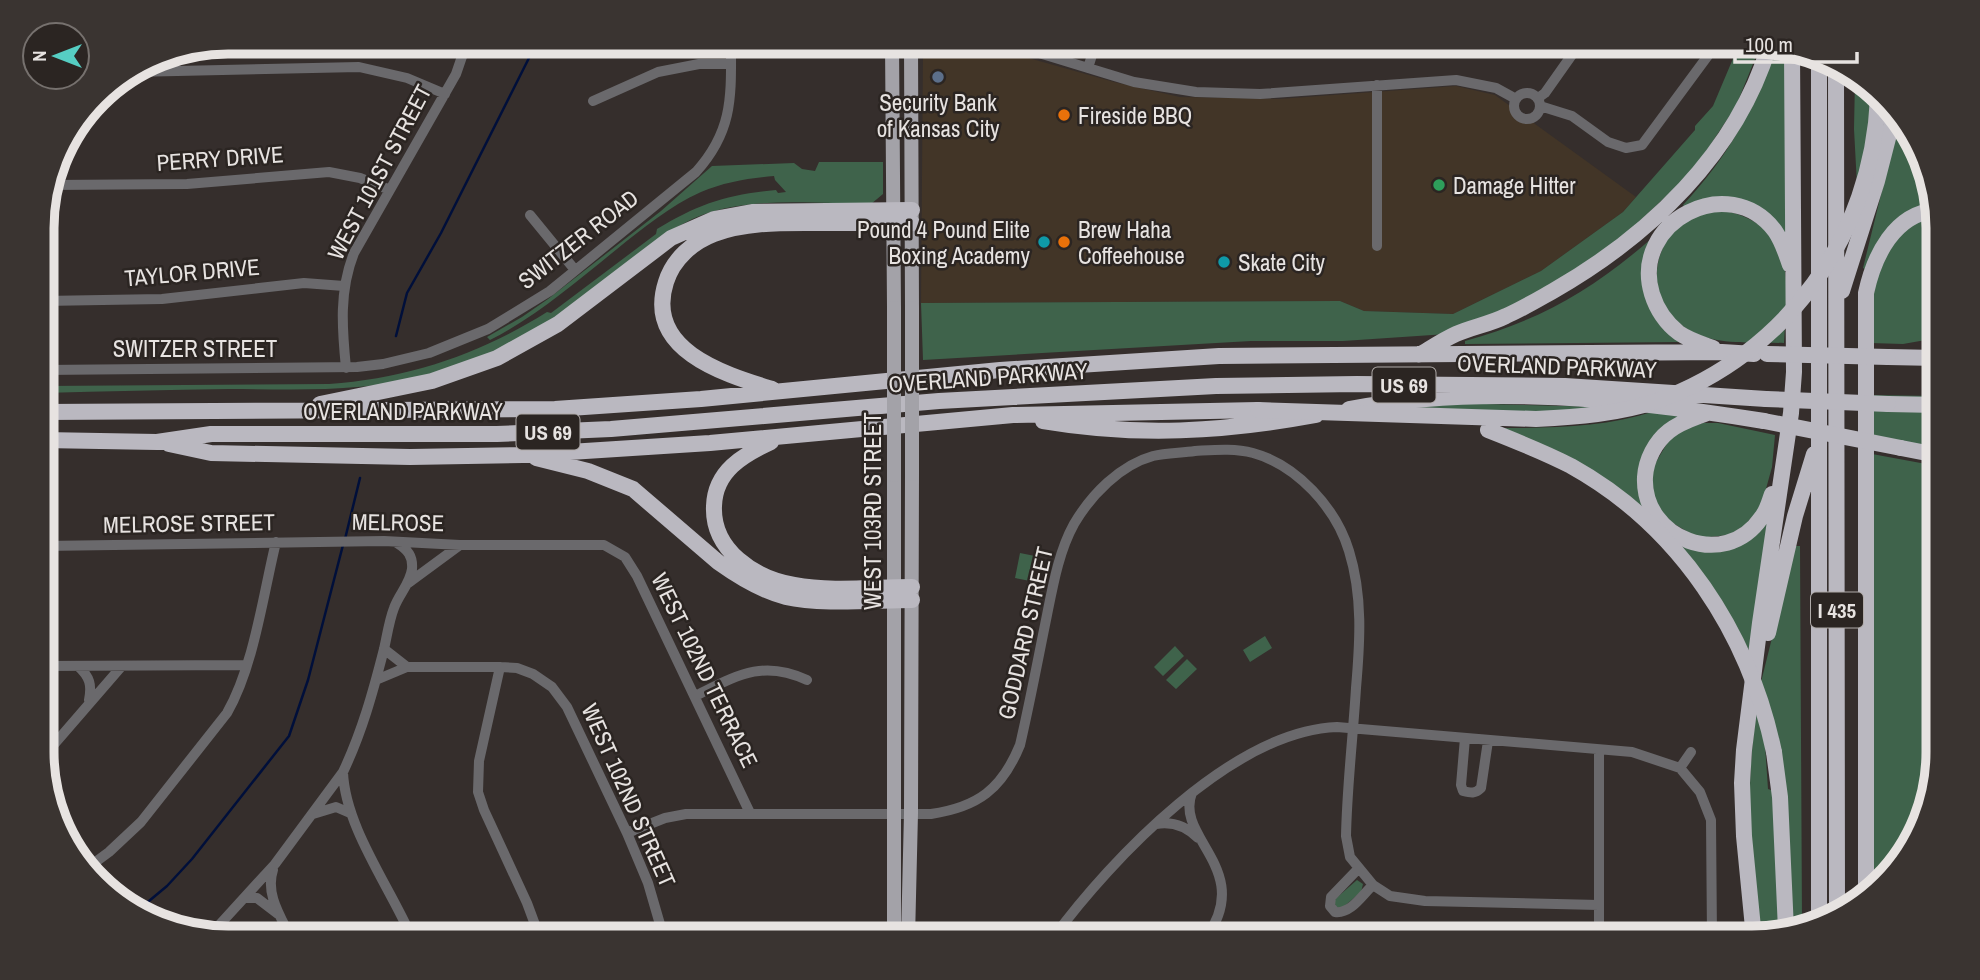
<svg xmlns="http://www.w3.org/2000/svg" width="1980" height="980" viewBox="0 0 1980 980" font-family="'Archivo Narrow',sans-serif">
	<style>
		.commercial { fill: #423527 }
		.green { fill: #3f634b }
		.lines { fill: none; stroke-linecap: round; stroke-linejoin: round }
		.stream { stroke: #000f3a; stroke-width: 2.5 }
		.minor { stroke: #6a696c; stroke-width: 10 }
		.major { stroke: #a3a2a8; stroke-width: 14 }
		.highway { stroke: #bab8c0; stroke-width: 16 }
		.major-bridge { stroke: #a3a2a8; stroke-width: 14 }
		.highway-bridge { stroke: #bab8c0; stroke-width: 16 }
		.service-dot { fill: #5c6f8a; stroke: #2b2522; stroke-width: 2.5 }
		.food-dot { fill: #e8710a; stroke: #2b2522; stroke-width: 2.5 }
		.leisure-dot { fill: #2e9e5b; stroke: #2b2522; stroke-width: 2.5 }
		.culture-dot { fill: #0f9aa8; stroke: #2b2522; stroke-width: 2.5 }
		.labels { text-anchor: middle; dominant-baseline: central; stroke-width: 5; stroke-linejoin: round; paint-order: stroke }
		.shield { fill: #2b2522; stroke: #afaaa8; stroke-width: 2 }
		.shield-label { font-size: 21px; font-weight: bold; fill: #e7e3e1 }
		.poi-label { font-size: 23px; fill: #e7e3e1; stroke: #2b2522; text-anchor: start }
		.street-label { font-size: 23px; fill: #e7e3e1; stroke: #2b2522 }
		.rim { fill: none; stroke: #e7e3e1; stroke-width: 9 }
	</style>
	<rect width="100%" height="100%" fill="#352e2c"/>
	<path class="commercial" d="M973 51 1025 57 1114 82 1180 97 1279 99 1456 86 1495 95 1636 197 1623 212 1541 271 1453 314 1364 311 1340 301 921 303 923 52Z"/>
	<path class="green" d="M1740 42 1761 44 1736 106 1693 171 1576 281 1447 334 1343 341H1251L923 360 921 303 1340 301 1364 311 1453 314 1541 271 1623 212 1695 130V126L1713 106Z
		M1774 47 1787 50 1789 234 1785 233 1761 212 1685 208 1683 205C1731 153 1751 114 1774 47Z
		M1855 79 1871 92 1869 132 1857 185 1854 129Z
		M1900 117 1936 205 1920 208 1867 270 1863 268Z
		M819 162H883V194L871 204C818 204 752 196 702 215 651 235 613 278 568 309 526 338 478 362 429 375 364 393 296 389 229 389 167 390 105 391 43 393V386L329 384C409 378 480 354 547 312L551 313 656 234 657 229C698 204 728 194 776 190L778 193 786 192 775 180 774 176C749 178 724 182 701 192 670 206 643 228 617 249 576 282 537 316 490 340L487 337 522 317 548 299 661 211 712 166 794 163 802 169 815 171Z
		M1726 211C1798 228 1787 283 1784 343 1754 342 1716 346 1689 330 1645 305 1647 245 1689 219 1701 212 1713 211 1726 211Z
		M1936 215 1937 338 1903 344 1870 343C1873 303 1871 249 1911 225 1918 220 1929 218 1936 215Z
		M1651 239 1646 269 1679 342 1465 344V341C1541 320 1592 290 1651 239Z
		M1871 395 1937 396V450L1871 436Z
		M1447 403 1605 407 1558 414 1403 407Z
		M1655 411 1686 414 1652 443 1650 516 1495 428C1550 428 1603 428 1655 411Z
		M1703 423H1718L1775 435 1772 467 1761 507 1744 526 1729 535 1698 538 1666 519 1656 504 1652 488V469L1669 440 1686 428Z
		M1872 454 1937 466 1938 752 1919 834 1873 887Z
		M1769 522 1750 652 1729 616 1675 541 1696 549 1763 526Z
		M1795 546H1800L1802 924 1791 928 1761 682Z
		M1020 553 1035 556 1030 581 1015 578Z
		M1265 636 1272 648 1250 662 1243 650Z
		M1175 646 1184 656 1163 676 1154 667Z
		M1187 659 1197 669 1176 689 1166 680Z
		M1757 704 1764 730 1768 789 1774 791 1780 932 1763 938H1761C1757 894 1750 851 1750 807 1749 772 1753 738 1757 704Z
		M1357 880 1363 884 1361 892 1342 908H1336L1334 900Z"/>
	<g class="lines">
		<path class="stream" d="M396 336 407 293 441 233 537 42
			M345 539 360 478
			M137 911 167 886 192 859 289 736 308 680 343 545"/>
		<path class="minor" d="M892 46 1015 49 1039 53 1134 82 1196 92 1260 94 1456 80 1496 88 1516 99
			M1088 68 1096 42
			M132 72 359 67 407 78 445 94
			M1377 85V246
			M1514 106a13 13 0 1 1 26 0a13 13 0 1 1-26 0Z
			M1538 98 1545 93 1581 42
			M593 101 658 72 699 64H731
			M1540 106 1572 116 1608 142 1626 148 1642 145 1718 42
			M51 185 187 184 329 172 360 178 390 190
			M530 215 575 270
			M43 301 162 299 304 283 344 286
			M346 368C342 328 339 291 354 253L456 74 467 42
			M43 370 357 367 383 364 429 353 488 329 550 291 696 172C734 130 731 95 731 42
			M43 546 384 541 460 545H604L625 557 637 576 750 813
			M407 584 460 545
			M384 649 407 667
			M43 666 246 665
			M78 666C90 677 92 685 89 700
			M500 667 479 761 478 792 484 810 527 903 540 938
			M376 680 407 667H500L517 668 533 674 552 687 567 707 627 833 648 883 664 938
			M695 696C736 676 762 659 807 680
			M1465 738 1461 785 1463 791C1471 793 1475 794 1481 788L1488 741
			M44 756 121 667
			M1680 768 1691 752
			M343 772C345 827 390 887 412 938
			M1192 793C1174 838 1255 869 1206 938
			M313 814 336 807 350 813
			M1156 824C1173 821 1187 827 1198 838
			M627 833 665 818 686 814H931C978 807 1002 789 1020 745 1030 702 1038 659 1047 615 1053 585 1059 551 1074 524 1091 495 1120 465 1153 456 1166 453 1181 453 1195 451 1214 450 1234 448 1253 453 1297 465 1336 508 1349 551 1363 596 1360 642 1356 688 1353 737 1347 786 1346 836L1350 857 1373 885 1390 896 1425 901 1599 905
			M86 869 109 852 141 822 227 713C254 666 263 595 276 542
			M1358 869 1331 897 1330 906 1335 912C1351 914 1362 895 1373 885
			M273 870C265 894 281 917 291 938
			M245 898H257L278 914
			M789 932H901
			M211 934 275 864 343 772C362 732 373 692 384 649 387 636 389 621 394 608 399 594 410 584 412 569 413 556 408 550 397 543
			M1053 938C1112 858 1233 731 1337 727L1632 752 1680 768 1700 792 1711 820 1712 938
			M1599 938V750"/>
		<path class="major" d="M892 42 894 308
			M911 42 912 308
			M894 475V938
			M908 938 911 813 912 474"/>
		<path class="highway" d="M1836 63 1837 913
			M1842 291 1877 181 1895 111
			M1713 348C1702 344 1689 340 1679 333 1666 323 1657 310 1652 294 1630 222 1729 170 1775 231 1782 241 1786 253 1790 265
			M1419 355C1431 348 1443 340 1456 334 1472 327 1490 324 1506 316 1522 309 1537 300 1553 291 1649 236 1736 154 1769 46
			M1888 357 1937 358
			M772 389C724 374 644 350 666 282 673 259 693 242 714 234 746 222 782 223 815 223 847 223 879 223 912 223
			M320 404 432 381 497 358 558 324 671 238 714 219 752 212 912 210
			M1888 404 1937 405
			M1349 409C1486 384 1627 399 1764 421
			M43 412 555 409 701 399 1000 370 1219 356 1722 352 1754 354
			M1707 413C1694 418 1680 422 1669 431 1655 442 1646 460 1645 477 1642 539 1725 571 1761 518 1767 511 1769 502 1772 494
			M1043 421C1137 437 1224 432 1316 415
			M43 440 157 442 211 434H497L611 429 939 401 1216 386 1357 384 1565 386 1766 399
			M771 442C743 455 715 471 714 506 712 550 754 578 794 585 832 592 873 587 912 587
			M169 444 211 453 410 457 523 455 710 443 1013 415 1258 410
			M1901 448 1937 455
			M536 458 588 471 633 489 718 562C739 577 762 591 786 597 820 605 876 600 912 600
			M1768 633 1795 516 1814 454
			M1774 752 1780 797 1786 930
			M1866 895V293C1874 256 1894 214 1936 210
			M1819 919V58
			M1754 938 1744 836 1742 783 1744 750 1760 623 1791 413 1794 372 1792 51"/>
		<path class="major-bridge" d="M894 308V475
			M912 308V474"/>
		<path class="highway-bridge" d="M1767 354 1888 357
			M1766 399 1888 404
			M1258 410 1536 419C1577 417 1618 414 1657 401 1787 354 1872 235 1878 98
			M1764 421 1901 448
			M1488 430C1516 441 1544 452 1571 466 1679 526 1749 633 1774 752"/>
	</g>
	<circle class="service-dot" cx="938" cy="77" r="7"/>
	<g class="food-dot">
		<circle cx="1064" cy="115" r="7"/>
		<circle cx="1064" cy="242" r="7"/>
	</g>
	<circle class="leisure-dot" cx="1439" cy="185" r="7"/>
	<g class="culture-dot">
		<circle cx="1044" cy="242" r="7"/>
		<circle cx="1224" cy="262" r="7"/>
	</g>
	<g class="labels">
		<g class="shield">
			<rect x="1372.5" y="367.5" width="63" height="35" rx="5"/>
			<rect x="516.5" y="414.5" width="63" height="35" rx="5"/>
			<rect x="1811" y="592.5" width="52" height="35" rx="5"/>
		</g>
		<g class="shield-label">
			<text x="1404" y="385">US 69</text>
			<text x="548" y="432">US 69</text>
			<text x="1837" y="610">I 435</text>
		</g>
		<g class="poi-label">
			<text x="938" y="102" text-anchor="middle">Security Bank<tspan x="938" dy="26">of Kansas City</tspan></text>
			<text x="1078" y="115">Fireside BBQ</text>
			<text x="1453" y="185">Damage Hitter</text>
			<text x="1030" y="229" text-anchor="end">Pound 4 Pound Elite<tspan x="1030" dy="26">Boxing Academy</tspan></text>
			<text x="1078" y="229">Brew Haha<tspan x="1078" dy="26">Coffeehouse</tspan></text>
			<text x="1238" y="262">Skate City</text>
		</g>
		<g class="street-label">
			<text transform="translate(220 158) rotate(-4)">PERRY DRIVE</text>
			<text transform="translate(379 172) rotate(-62)">WEST 101ST STREET</text>
			<text transform="translate(578 239) rotate(-38)">SWITZER ROAD</text>
			<text transform="translate(192 272) rotate(-5)">TAYLOR DRIVE</text>
			<text x="195" y="348">SWITZER STREET</text>
			<text transform="translate(1557 366) rotate(2)">OVERLAND PARKWAY</text>
			<text transform="translate(988 377) rotate(-4)">OVERLAND PARKWAY</text>
			<text x="403" y="411">OVERLAND PARKWAY</text>
			<text transform="translate(872 511) rotate(-90)">WEST 103RD STREET</text>
			<text transform="translate(398 522) rotate(1)">MELROSE</text>
			<text transform="translate(189 523) rotate(-1)">MELROSE STREET</text>
			<text transform="translate(1025 633) rotate(-77)">GODDARD STREET</text>
			<text transform="translate(705 670) rotate(64)">WEST 102ND TERRACE</text>
			<text transform="translate(629 795) rotate(66)">WEST 102ND STREET</text>
		</g>
	</g>
	<path d="M0 0H1980V980H0ZM228 54H1752A174 174 0 0 1 1926 228V752A174 174 0 0 1 1752 926H228A174 174 0 0 1 54 752V228A174 174 0 0 1 228 54Z" fill="#3a3431" fill-rule="evenodd"/>
	<path class="rim" d="M228 54H1752A174 174 0 0 1 1926 228V752A174 174 0 0 1 1752 926H228A174 174 0 0 1 54 752V228A174 174 0 0 1 228 54Z"/>
	<g transform="translate(56 56) rotate(270)"><circle r="33" fill="#2b2522" stroke="#76716e" stroke-width="2"/>
	<path d="M0-5L12 26L0 18L-12 26Z" fill="#56cec3"/>
	<text y="-10" font-size="19" font-weight="bold" text-anchor="middle" fill="#e7e3e1">N</text>
	</g>
	<path d="M1735 52v10h122v-10" fill="none" stroke="#e7e3e1" stroke-width="3.5"/>
	<text x="1745" y="52" font-size="21" fill="#e7e3e1" stroke="#2b2522" stroke-width="5" paint-order="stroke">100 m</text>
</svg>
